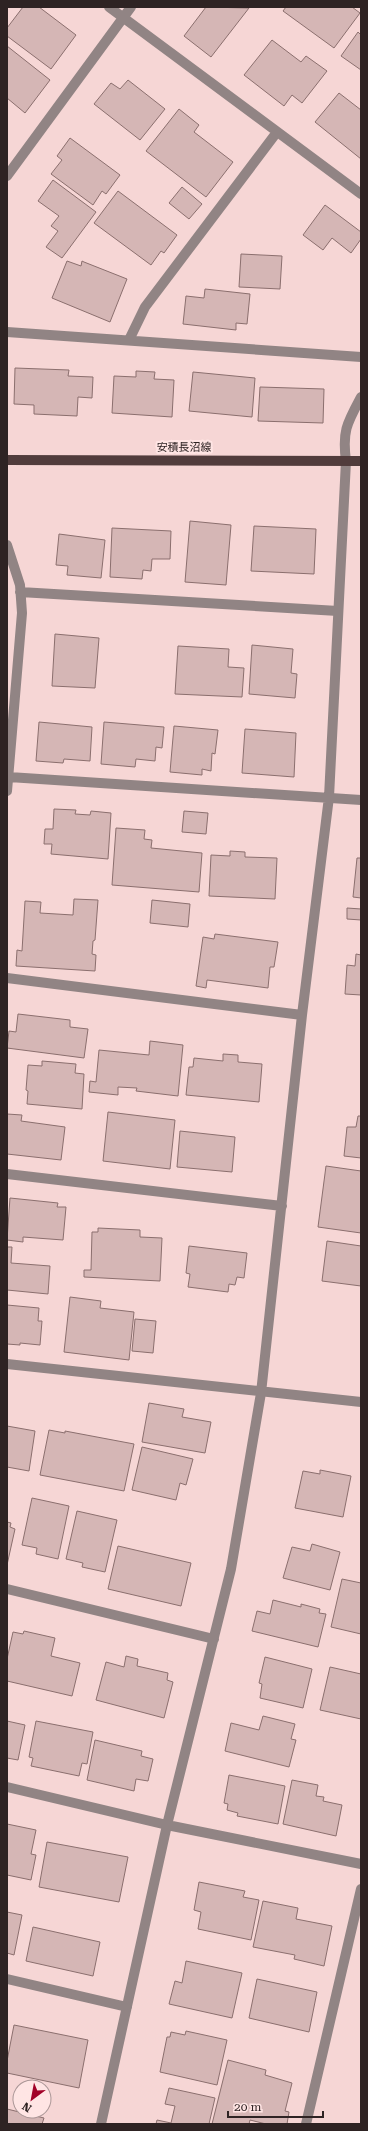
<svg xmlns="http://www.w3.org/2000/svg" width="368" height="2131" viewBox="0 0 368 2131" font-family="'Roboto Serif','Noto Sans JP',serif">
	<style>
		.building { fill: #d5b6b5; stroke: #8b6f6e }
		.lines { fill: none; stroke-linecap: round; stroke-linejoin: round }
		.minor { stroke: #918484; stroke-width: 10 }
		.major { stroke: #513c3c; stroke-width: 10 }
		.labels { text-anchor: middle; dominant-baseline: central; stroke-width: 4; stroke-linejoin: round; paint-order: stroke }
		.street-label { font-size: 11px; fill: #2e2323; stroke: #ffe5e4 }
	</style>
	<rect width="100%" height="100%" fill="#f6d6d5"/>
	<path class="building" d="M23 7H39L76 35 51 69 7 36V28Z
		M206 7 249 8 211 57 184 36Z
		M286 7H352L360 13 334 48 283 11Z
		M358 32 361 35V70L341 56Z
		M272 40 301 62 306 56 327 71 302 103 292 95 284 106 244 75Z
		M7 46 50 80 25 113 7 98Z
		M128 80 165 109 140 140 94 104 111 83 120 89Z
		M339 93 361 110V159L315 122Z
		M179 109 199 125 194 132 233 162 206 197 146 151Z
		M70 138 120 175 106 194 102 191 93 205 51 174 62 160 57 156Z
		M53 180 96 212 62 258 46 247 58 231 51 226 59 216 38 201Z
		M182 187 202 204 189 219 169 203Z
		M118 191 177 235 164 253 161 251 151 265 94 223Z
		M325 205 361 232V239L351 253 332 238 323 250 303 235Z
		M241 254 282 256 280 289 239 287Z
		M67 261 81 266 82 261 84 262 127 279 110 322 52 298Z
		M205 289 250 294 247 324 236 323V330L183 324 186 296 204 298Z
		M15 368 69 370 68 376 93 377 92 398 78 397 77 416 34 414V405L14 404Z
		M136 371 155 372 154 379 174 380 172 417 112 413 114 376 136 377Z
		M193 372 255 378 252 417 189 411Z
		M260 387 324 389 323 423 258 421Z
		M190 521 231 525 226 585 185 582Z
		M254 526 316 529 314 574 251 571Z
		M112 528 171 531 170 559H152L151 571 143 570 142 579 110 577Z
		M59 534 105 540 101 578 67 575 68 566 56 565Z
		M55 634 99 638 95 688 52 686Z
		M252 645 293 649 291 673 297 674 295 698 249 694Z
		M178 646 229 649 228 667 244 668 242 697 175 694Z
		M39 722 92 727 90 761 64 759 63 763 36 761Z
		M104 722 164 727 162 748 156 747 155 761 136 759 135 767 101 764Z
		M174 726 218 730 215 754 212 753 211 771 202 769V775L170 772Z
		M245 729 296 733 294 777 242 773Z
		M54 809 76 810 75 814 90 815 91 811 111 813 108 859 51 854 52 844H44L45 829H53Z
		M184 811 208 813 206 834 182 832Z
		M116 828 145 830 144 839 152 840 151 848 202 853 199 892 112 885Z
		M230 851 245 852V857L277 858 275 899 209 896 211 855 230 856Z
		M357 858H361V898L353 897Z
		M74 899 98 900 95 940 93 941 92 954 96 955 95 971 16 966 17 950 22 951 25 901 41 902 40 913 73 915Z
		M152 900 190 904 188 927 150 923Z
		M347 908 361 909V920L347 919Z
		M215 934 278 942 274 967H270L268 988 207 980 206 988 196 986 203 937 214 939Z
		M356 954 361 955V995L345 994 347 965 355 966Z
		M18 1014 70 1020V1027L88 1029 84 1058 7 1048 9 1031 16 1032Z
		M150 1041 183 1045 178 1096 136 1091 137 1088 118 1087V1095L89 1092 90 1081 96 1082 99 1050 149 1055Z
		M223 1054 238 1055V1062L262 1064 259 1102 186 1095 189 1067H193L194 1058 223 1061Z
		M42 1061 76 1064 75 1073 84 1074 82 1109 27 1104 28 1091 26 1090 28 1065 42 1066Z
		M108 1112 175 1120 170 1169 103 1161Z
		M7 1114 22 1115 21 1121 65 1127 61 1160 7 1154Z
		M358 1116H361V1158L344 1156 347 1127H356Z
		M180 1131 235 1137 232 1172 177 1167Z
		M326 1166 361 1171V1233L318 1227Z
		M10 1198 58 1203 57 1207H66L63 1240 23 1237V1242L7 1240Z
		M98 1228 140 1230V1237L162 1238 160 1281 84 1277V1270H91L92 1232H98Z
		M327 1241 361 1246V1286L322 1281Z
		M189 1246 247 1253 244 1278 237 1277 235 1285 229 1284 228 1292 188 1287 190 1274 186 1273Z
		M7 1247H12L11 1263 50 1266 48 1294 7 1290Z
		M70 1297 101 1301 100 1308 134 1312 129 1360 64 1352Z
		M7 1305 39 1308 38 1321H42L40 1345 20 1343V1345L7 1344Z
		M135 1319 156 1321 153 1353 132 1351Z
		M149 1403 184 1409 182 1417 211 1422 205 1453 142 1442Z
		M7 1419V1426L35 1431 29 1471 7 1467Z
		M49 1430 65 1433V1431L134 1444 124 1491 40 1475Z
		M142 1447 193 1459 186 1485 180 1483 176 1500 132 1490Z
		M320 1470 351 1476 343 1517 295 1508 303 1471 320 1474Z
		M32 1498 69 1506 58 1559 36 1554 37 1548 22 1545Z
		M77 1511 117 1520 105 1572 82 1567 83 1563 66 1559Z
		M7 1522 11 1523 10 1527 15 1529 7 1565Z
		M312 1544 340 1552 330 1590 283 1578 292 1547 310 1551Z
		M118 1546 191 1563 181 1606 108 1589Z
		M342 1579 361 1583V1634L331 1627Z
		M273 1600 301 1607V1604L320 1609 319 1613 326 1614 318 1647 252 1631 257 1611 270 1614Z
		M24 1631 55 1638 51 1656 80 1663 72 1696 7 1681V1659L13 1632 23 1634Z
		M126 1656 138 1659 137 1666 168 1673 167 1680 173 1682 164 1718 96 1700 106 1662 124 1667Z
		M265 1657 312 1669 303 1708 260 1698 262 1684 259 1683Z
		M330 1667 361 1674V1719L320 1710Z
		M263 1716 295 1724 291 1739 296 1740 289 1767 225 1751 231 1723 259 1730Z
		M7 1721 25 1725 18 1760 7 1758Z
		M36 1721 93 1732 87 1764 82 1763 79 1776 31 1766 33 1758 29 1757Z
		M95 1740 142 1751 141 1756 153 1759 148 1781 136 1779 134 1791 87 1780Z
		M229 1775 285 1786 278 1824 237 1816 238 1813 227 1810 228 1804 224 1803Z
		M292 1780 318 1785 316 1796 324 1797 323 1801 342 1805 336 1836 283 1824Z
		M7 1824 36 1830 31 1854 36 1855 31 1880 7 1875Z
		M47 1842 128 1857 119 1902 39 1887Z
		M199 1882 245 1891 243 1897 259 1900 251 1940 198 1929 201 1912 194 1910Z
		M263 1901 298 1908 296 1919 332 1926 324 1966 294 1959 295 1955 253 1947Z
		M7 1912 22 1915 14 1955 7 1953Z
		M33 1927 100 1942 93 1976 26 1961Z
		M186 1961 242 1973 232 2018 169 2004 175 1981 182 1983Z
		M257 1979 317 1992 309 2032 249 2018Z
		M14 2025 88 2040 79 2088 7 2073V2061Z
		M186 2031 227 2040 217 2085 160 2072 167 2037H170L171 2032 185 2035Z
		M228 2060 266 2070 265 2075 292 2083 285 2111 289 2112 287 2124H266L250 2120 249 2124H212Z
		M169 2088 215 2098 209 2124H156L157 2120 171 2123 175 2106 165 2104Z
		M7 2109 44 2118 42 2124H7Z"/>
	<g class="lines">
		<path class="minor" d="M109 7 361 194
			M7 176 131 7
			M7 332 361 357
			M129 340 145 307 277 132
			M7 545 20 585 22 613 7 791
			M20 592 338 611
			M9 777 361 800
			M7 978 302 1015
			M7 1174 282 1206
			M7 1364 361 1402
			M7 1589 214 1639
			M7 1787 167 1825 361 1864
			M7 1979 127 2007
			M101 2124 167 1825 231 1569 261 1393 302 1015 329 797 346 461C342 431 347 423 361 397
			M306 2124 361 1889"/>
		<path class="major" d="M7 460 361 461"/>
	</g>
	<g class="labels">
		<g class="street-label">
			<text x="184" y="447">安積長沼線</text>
		</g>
	</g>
	<rect width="368" height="2131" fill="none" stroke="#2e2323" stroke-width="16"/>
	<g transform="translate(32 2099) rotate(212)"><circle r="19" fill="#ffe5e4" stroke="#ab9797"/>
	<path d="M0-3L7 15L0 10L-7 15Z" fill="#a20228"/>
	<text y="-6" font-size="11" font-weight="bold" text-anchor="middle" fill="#2e2323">N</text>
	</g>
	<path d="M228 2111v6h95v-6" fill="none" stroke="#2e2323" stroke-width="2"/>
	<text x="234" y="2111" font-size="12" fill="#2e2323" stroke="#ffe5e4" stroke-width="3" paint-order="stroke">20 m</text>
</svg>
